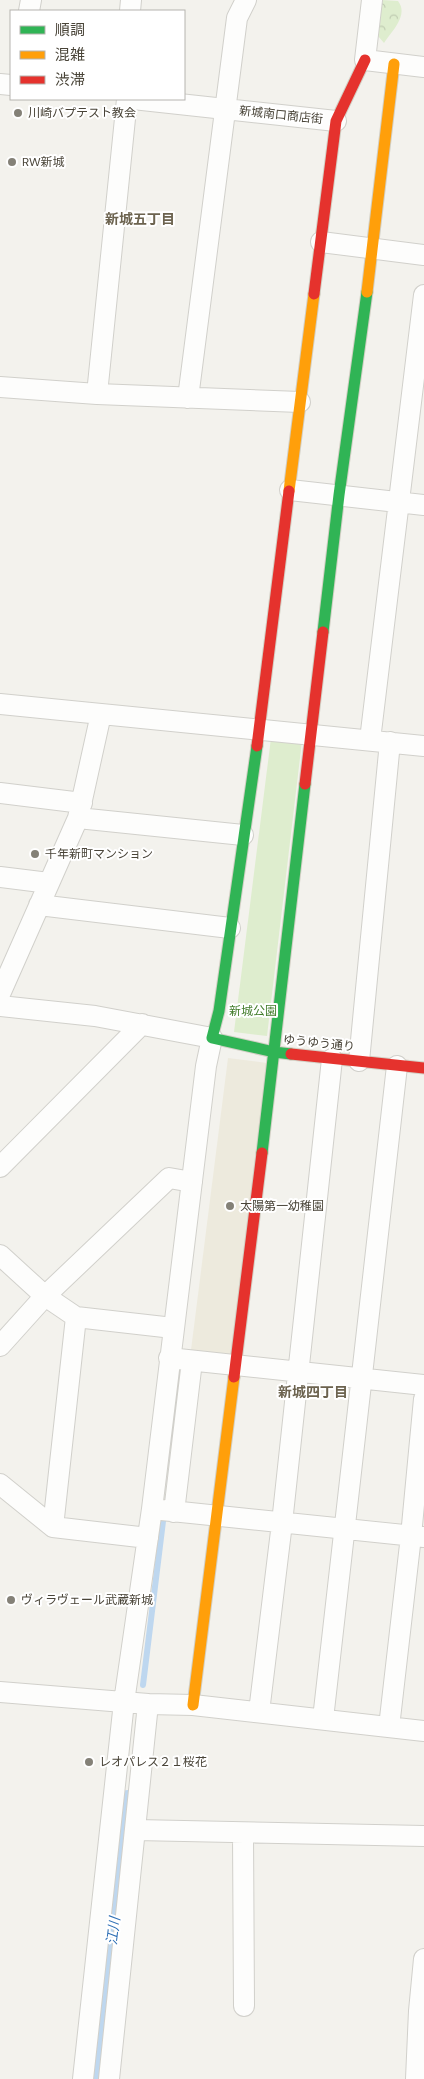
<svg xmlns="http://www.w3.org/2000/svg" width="424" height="2079" viewBox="0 0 424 2079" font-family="'DM Sans','Noto Sans JP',sans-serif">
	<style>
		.education { fill: #edeadd }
		.green { fill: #deedce }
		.forest { fill: url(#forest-crowns) }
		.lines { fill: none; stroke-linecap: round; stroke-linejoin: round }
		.stream { stroke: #bed7ef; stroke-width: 6 }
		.river { stroke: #bed7ef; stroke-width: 36 }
		.street-casing { stroke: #d1d0cb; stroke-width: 22 }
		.fast-casing { stroke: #d2cfc4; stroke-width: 13 }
		.slow-casing { stroke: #d2cfc4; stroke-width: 13 }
		.jam-casing { stroke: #d2cfc4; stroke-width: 13 }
		.street { stroke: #fdfdfc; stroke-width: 20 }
		.fast { stroke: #30b455; stroke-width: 11 }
		.slow { stroke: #ff9f0a; stroke-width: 11 }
		.jam { stroke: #e5322d; stroke-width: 11 }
		.poi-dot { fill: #848177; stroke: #fff; stroke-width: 2 }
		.labels { text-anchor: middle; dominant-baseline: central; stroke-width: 4; stroke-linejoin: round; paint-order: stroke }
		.poi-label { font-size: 12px; fill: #494438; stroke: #fff; text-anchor: start }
		.street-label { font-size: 12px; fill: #494438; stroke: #fff }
		.park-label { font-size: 12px; fill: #427c2b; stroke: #fff }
		.neighbourhood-label { font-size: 14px; font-weight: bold; fill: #6c634f; stroke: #fff }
		.water-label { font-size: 14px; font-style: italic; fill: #3171b6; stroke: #fff }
	</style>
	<defs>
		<pattern id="forest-crowns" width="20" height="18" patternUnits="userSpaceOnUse" patternTransform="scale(1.25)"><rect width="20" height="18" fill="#deedce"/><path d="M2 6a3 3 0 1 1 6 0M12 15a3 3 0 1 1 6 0" fill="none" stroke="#c0ccb2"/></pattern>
	</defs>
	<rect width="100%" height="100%" fill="#f3f2ed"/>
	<path class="education" d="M228 1058 267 1063 232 1355 191 1350Z"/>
	<path class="green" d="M271 738 302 741 267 1036 234 1032Z"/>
	<path class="forest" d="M382 0 398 1C409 15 392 31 384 43L378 36Z"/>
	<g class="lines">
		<path class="stream" d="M143 1685 164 1513"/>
		<path class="river" d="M95 2079 128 1808"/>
		<defs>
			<path id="street" d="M372 0 365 60 424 67
				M29 11 31 0
				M130 11 131 0
				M0 84 11 85
				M133 99 336 121
				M321 242 424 255
				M0 387 97 394 300 402
				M97 394 127 99
				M188 398 237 18 246 0
				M290 490 424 505
				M0 704 424 746
				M370 740 424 295
				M0 793 82 803
				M78 818 243 835
				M0 877 49 883
				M39 905 230 928
				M0 994 78 818 101 714
				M0 1006 95 1016 212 1038 206 1066 152 1509 124 1702 83 2079
				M359 1061 390 742
				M0 1167 142 1024
				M0 1255 45 1296 76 1317 173 1328
				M0 1346 45 1296 169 1178 192 1182
				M169 1358 424 1385
				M0 1484 53 1527 148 1538
				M152 1509 424 1537
				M174 1512 192 1361
				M53 1527 76 1317
				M0 1692 148 1704 193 1705 424 1731
				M259 1712 282 1523 332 1059
				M323 1719 397 1066
				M389 1727 411 1536 424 1399
				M136 1830 424 1836
				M243 1834 244 2006
				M109 2079 148 1704
				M416 2079 419 2011 424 1959"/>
			<path id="fast" d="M323 632 339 495 367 292
				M257 746 219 1011 212 1038 274 1052 291 1054
				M262 1153 305 784"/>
			<path id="slow" d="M367 292 394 64
				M289 491 314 294
				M193 1705 234 1377"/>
			<path id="jam" d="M314 294 336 121 365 60
				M257 746 289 491
				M305 784 323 632
				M291 1054 424 1068
				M234 1377 262 1153"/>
		</defs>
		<use href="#street" class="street-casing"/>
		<use href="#fast" class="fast-casing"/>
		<use href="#slow" class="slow-casing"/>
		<use href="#jam" class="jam-casing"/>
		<use href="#street" class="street"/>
		<use href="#fast" class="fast"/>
		<use href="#slow" class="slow"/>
		<use href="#jam" class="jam"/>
	</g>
	<g class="poi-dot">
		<circle cx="18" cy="113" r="5"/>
		<circle cx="12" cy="162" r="5"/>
		<circle cx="35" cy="854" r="5"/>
		<circle cx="230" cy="1206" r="5"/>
		<circle cx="11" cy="1600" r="5"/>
		<circle cx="89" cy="1762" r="5"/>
	</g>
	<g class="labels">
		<g class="poi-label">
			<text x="28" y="113">川崎バプテスト教会</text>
			<text x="22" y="162">RW新城</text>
			<text x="45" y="854">千年新町マンション</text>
			<text x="240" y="1206">太陽第一幼稚園</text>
			<text x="21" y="1600">ヴィラヴェール武蔵新城</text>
			<text x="99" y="1762">レオパレス２１桜花</text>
		</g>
		<g class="street-label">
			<text transform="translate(281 115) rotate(6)">新城南口商店街</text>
			<text transform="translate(319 1043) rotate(6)">ゆうゆう通り</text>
		</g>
		<g class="park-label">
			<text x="253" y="1011">新城公園</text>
		</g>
		<g class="neighbourhood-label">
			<text x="140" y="219">新城五丁目</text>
			<text x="313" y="1392">新城四丁目</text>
		</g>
		<g class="water-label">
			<text transform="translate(113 1931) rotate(-83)">江川</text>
		</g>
	</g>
	<rect x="10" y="10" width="175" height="90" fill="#ffffff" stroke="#b6b4af"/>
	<rect x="20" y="26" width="25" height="8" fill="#30b455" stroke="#b6b4af"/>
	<text x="55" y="35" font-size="15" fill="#494438">順調</text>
	<rect x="20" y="51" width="25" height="8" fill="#ff9f0a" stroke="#b6b4af"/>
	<text x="55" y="60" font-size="15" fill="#494438">混雑</text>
	<rect x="20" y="76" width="25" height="8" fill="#e5322d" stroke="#b6b4af"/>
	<text x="55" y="85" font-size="15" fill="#494438">渋滞</text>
</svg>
